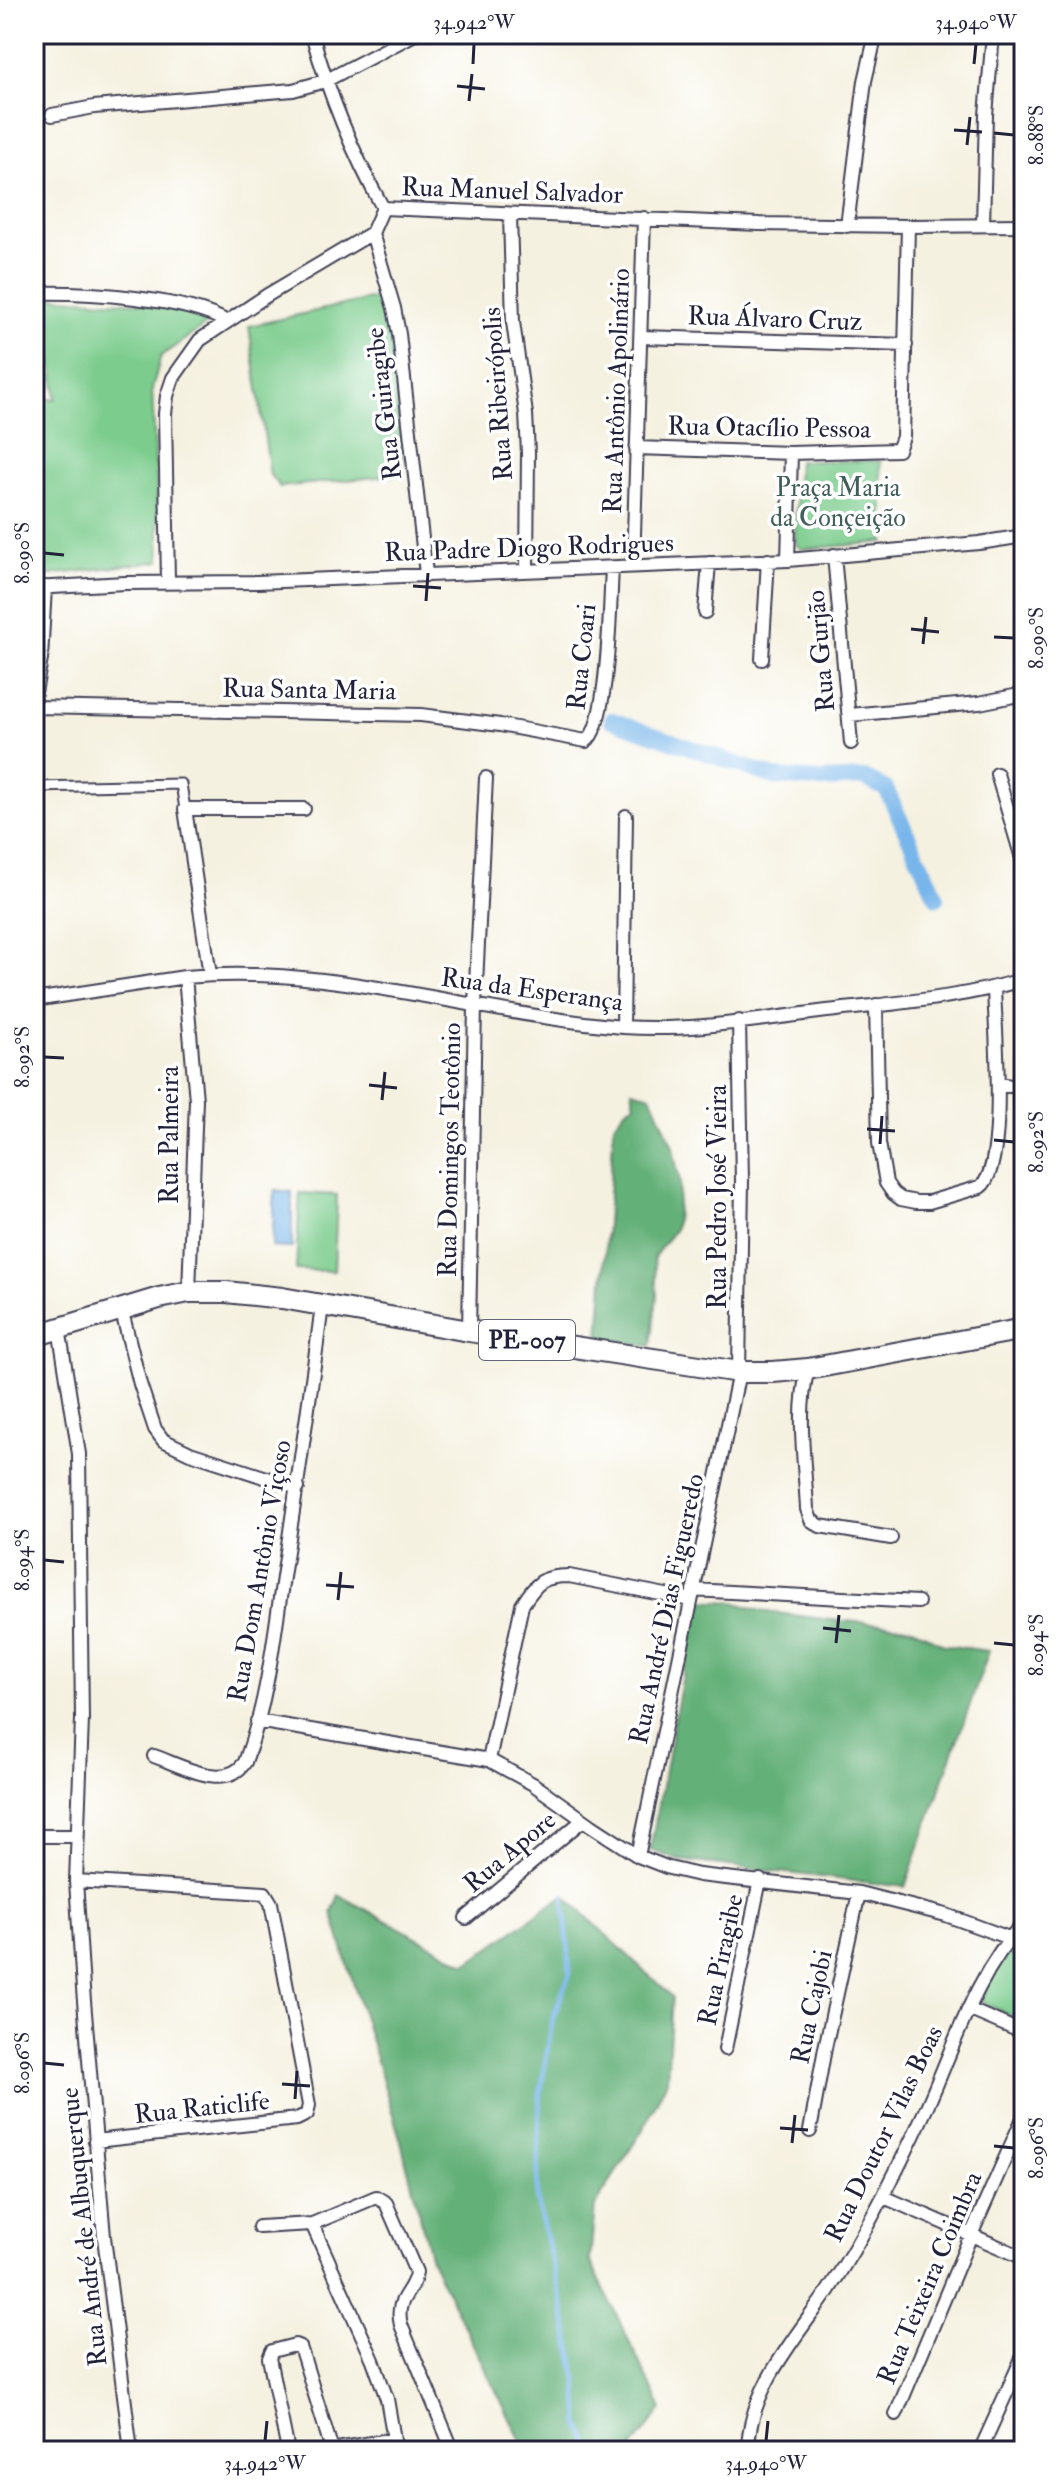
<svg xmlns="http://www.w3.org/2000/svg" width="1058" height="2485" viewBox="0 0 1058 2485" font-family="'IM FELL Double Pica',serif">
	<style>
		.green { fill: #7bcc8d; stroke: #4e7764; stroke-width: 2 }
		.forest { fill: #64b078; stroke: #43695a; stroke-width: 2 }
		.water { fill: #77b5ea; stroke: #4c6c92; stroke-width: 2 }
		.lines { fill: none; stroke-linecap: round; stroke-linejoin: round }
		.stream { stroke: #77b5ea; stroke-width: 5 }
		.canal { stroke: #77b5ea; stroke-width: 16 }
		.pedestrian-casing { stroke: #424154; stroke-width: 13 }
		.minor-casing { stroke: #424154; stroke-width: 16 }
		.primary-casing { stroke: #424154; stroke-width: 24 }
		.pedestrian { stroke: #fff; stroke-width: 9 }
		.minor { stroke: #fff; stroke-width: 12 }
		.primary { stroke: #fff; stroke-width: 20 }
		.ticks { fill: none; stroke: #22223b; stroke-width: 3 }
		.labels { text-anchor: middle; dominant-baseline: central; stroke-width: 7; stroke-linejoin: round; paint-order: stroke }
		.shield { fill: #fff; stroke: #646476; stroke-width: 2 }
		.shield-label { font-size: 24px; font-weight: bold; fill: #22223b }
		.street-label { font-size: 26px; fill: #22223b; stroke: #fff }
		.park-label { font-size: 26px; fill: #415e58; stroke: #fff }
		.neatline { fill: none; stroke: #22223b; stroke-width: 3 }
		.ticks-label { font-size: 20px; text-anchor: middle; fill: #22223b }
	</style>
	<rect width="100%" height="100%" fill="#fff"/>
	<filter id="ink" filterUnits="userSpaceOnUse"><feTurbulence type="fractalNoise" baseFrequency=".0125" numOctaves="2"/><feDisplacementMap in="SourceGraphic" scale="16" xChannelSelector="R" yChannelSelector="G"/><feConvolveMatrix kernelMatrix="1 2 1 2 8 2 1 2 1" color-interpolation-filters="sRGB"/></filter>
	<filter id="wash" filterUnits="userSpaceOnUse"><feTurbulence type="fractalNoise" baseFrequency=".006" numOctaves="4" result="noise"/><feDisplacementMap in="SourceGraphic" scale="32" xChannelSelector="R" yChannelSelector="G"/><feGaussianBlur stdDeviation="1.8" result="paint"/><feColorMatrix in="noise" values="0 0 0 0 0 0 0 0 0 0 0 0 0 0 0 0 0 1.4 0 .05"/><feComposite in="paint" operator="in"/></filter>
	<g filter="url(#wash)">
		<rect width="100%" height="100%" fill="#f5f1e0"/>
		<path class="green" d="M387 295 404 474 280 487 270 475 249 326Z
			M45 297 157 304 214 319 161 356 152 389 160 561 34 577V399H56Z
			M798 461H880L885 542 802 549 796 545 795 536Z
			M300 1193 337 1195 334 1271 296 1270Z
			M1009 1949H1016L1024 1954V2022L987 2005 983 2001 984 1991Z"/>
		<path class="forest" d="M632 1090 651 1095 672 1144 680 1182 675 1229 654 1257 657 1295 651 1346 599 1338 614 1124 628 1107 635 1104Z
			M697 1600 734 1602 761 1611 832 1620 895 1625 913 1628 944 1645 989 1651 905 1887 678 1860 650 1850Z
			M339 1895 466 1964 564 1895 672 1997 667 2081 643 2129 595 2206 590 2260 662 2409 630 2451H526L431 2260 400 2138 332 1912Z"/>
		<path class="water" d="M275 1190 292 1192V1248L272 1247Z"/>
		<g class="lines">
			<path class="stream" d="M564 1895 570 1973 553 2018 540 2095 537 2201 564 2312 577 2380 580 2425 592 2451"/>
			<path class="canal" d="M612 720 774 777 822 780 864 778 886 789 937 898"/>
		</g>
	</g>
	<g filter="url(#ink)">
		<g class="lines">
			<defs>
				<path id="pedestrian" d="M34 787 181 784 185 809"/>
				<path id="minor" d="M34 34H35
					M312 34C329 95 352 152 383 208
					M52 115 94 107 293 90 325 81 415 34
					M383 208 759 224 908 226 1024 225
					M510 215 513 322 526 414 528 453 527 570
					M983 224 986 115 993 34
					M847 226 865 81 876 34
					M372 233 394 308 399 334 426 574
					M34 293C83 292 185 297 227 322
					M642 337 906 345
					M636 448 791 453 898 450 903 437 908 226
					M834 555 851 743
					M788 560 791 453
					M633 566 644 218
					M168 581 165 414 167 396 173 378 200 340 266 296 372 233 383 208
					M34 588 125 583 257 582 788 560 979 543 1024 536
					M705 612 709 563
					M762 659 768 560
					M34 698 41 659 45 587
					M34 707 421 715 500 725 586 741C609 727 610 599 612 568
					M850 715 979 703 1024 694
					M997 774 1024 865
					M210 975 185 809H304
					M185 977 196 1100 189 1292
					M34 1000 185 977C333 963 477 1015 623 1027 691 1032 760 1019 827 1011 893 1003 961 999 1024 979
					M876 1005 879 1143 886 1183 893 1193 901 1199 916 1202H929L980 1187C1008 1169 995 1024 994 989
					M623 1027 626 816
					M998 1084 1024 1088
					M121 1308 140 1384 155 1429 163 1440 190 1453 298 1488
					M59 1328 79 1454 82 1719 76 1881 83 1989 104 2237 131 2451
					M469 1331 475 1005 486 778
					M808 1369C796 1413 805 1463 807 1509L811 1520 820 1526 891 1538
					M693 1590 918 1602
					M257 1721 489 1760 533 1784 592 1826 638 1856 669 1868 699 1875 859 1893 946 1915 1009 1938 1024 1947
					M154 1756C180 1765 226 1792 245 1762 267 1703 274 1639 283 1577 297 1487 310 1397 322 1306
					M489 1760 522 1605C537 1583 541 1576 569 1576L691 1600
					M34 1836H77
					M638 1856 739 1372 742 1181 739 1021
					M76 1881 265 1893 271 1903 309 2105 307 2114 297 2119 95 2141
					M466 1918 583 1820
					M968 2009 1024 2033
					M725 2049 760 1880
					M810 2131 825 2048 859 1893
					M884 2197 1024 2258
					M312 2224 373 2360 387 2399 396 2451
					M259 2227 312 2224 376 2197 386 2203 416 2272C414 2293 394 2297 401 2325L453 2451
					M896 2414 971 2235 1024 2116
					M288 2451 269 2358 272 2351 295 2345 300 2347 303 2356 332 2450
					M326 2451 394 2439
					M748 2451C748 2390 796 2338 828 2291 866 2233 897 2172 926 2109 955 2045 975 1974 1024 1922
					M980 2451 1024 2354"/>
				<path id="primary" d="M34 1336 159 1298 189 1292H226L282 1298 469 1331 739 1372H773L808 1369 1024 1329"/>
			</defs>
			<use href="#pedestrian" class="pedestrian-casing"/>
			<use href="#minor" class="minor-casing"/>
			<use href="#primary" class="primary-casing"/>
			<use href="#pedestrian" class="pedestrian"/>
			<use href="#minor" class="minor"/>
			<use href="#primary" class="primary"/>
		</g>
	</g>
	<path class="ticks" d="M473 64 474 44M974 64 976 44M457 86 485 89M469 101 472 74M954 130 982 132M994 133 1014 135M967 145 970 117M44 553 64 555M413 586 441 588M426 601 428 573M911 629 939 632M994 637 1014 638M923 644 926 617M44 1057 64 1058M369 1085 397 1088M382 1100 385 1072M867 1129 895 1131M994 1140 1014 1142M880 1144 882 1116M44 1560 64 1562M326 1585 354 1587M338 1600 341 1572M823 1628 851 1631M836 1643 839 1615M994 1643 1014 1645M44 2063 64 2065M282 2084 310 2086M295 2099 297 2071M780 2128 808 2130M792 2143 795 2115M994 2146 1014 2148M265 2441 267 2421M766 2441 768 2421"/>
	<g class="labels">
		<rect class="shield" x="479" y="1320" width="96" height="40" rx="6"/>
		<g class="shield-label">
			<text x="527" y="1340">PE-007</text>
		</g>
		<g class="street-label">
			<text transform="translate(512 191) rotate(2)">Rua Manuel Salvador</text>
			<text transform="translate(775 319) rotate(2)">Rua Álvaro Cruz</text>
			<text transform="translate(617 391) rotate(-88)">Rua Antônio Apolinário</text>
			<text transform="translate(498 394) rotate(-94)">Rua Ribeirópolis</text>
			<text transform="translate(384 404) rotate(-97)">Rua Guiragibe</text>
			<text transform="translate(769 428) rotate(1)">Rua Otacílio Pessoa</text>
			<text transform="translate(529 548) rotate(-2)">Rua Padre Diogo Rodrigues</text>
			<text transform="translate(821 651) rotate(-95)">Rua Gurjão</text>
			<text transform="translate(582 657) rotate(-84)">Rua Coari</text>
			<text transform="translate(309 690) rotate(1)">Rua Santa Maria</text>
			<text transform="translate(532 990) rotate(8)">Rua da Esperança</text>
			<text transform="translate(170 1135) rotate(-90)">Rua Palmeira</text>
			<text transform="translate(450 1150) rotate(-89)">Rua Domingos Teotônio</text>
			<text transform="translate(718 1197) rotate(-90)">Rua Pedro José Vieira</text>
			<text transform="translate(260 1571) rotate(-80)">Rua Dom Antônio Viçoso</text>
			<text transform="translate(667 1609) rotate(-78)">Rua André Dias Figueredo</text>
			<text transform="translate(510 1852) rotate(-40)">Rua Apore</text>
			<text transform="translate(721 1960) rotate(-78)">Rua Piragibe</text>
			<text transform="translate(812 2007) rotate(-78)">Rua Cajobi</text>
			<text transform="translate(202 2108) rotate(-6)">Rua Raticlife</text>
			<text transform="translate(884 2134) rotate(-64)">Rua Doutor Vilas Boas</text>
			<text transform="translate(84 2227) rotate(-96)">Rua André de Albuquerque</text>
			<text transform="translate(930 2278) rotate(-67)">Rua Teixeira Coimbra</text>
		</g>
		<g class="park-label">
			<text x="838" y="488">Praça Maria<tspan x="838" dy="30">da Conçeição</tspan></text>
		</g>
	</g>
	<rect width="1058" height="2485" fill="none" stroke="#fff" stroke-width="88"/>
	<rect x="44" y="44" width="970" height="2397" class="neatline"/>
	<g class="ticks-label">
		<text x="474" y="29">34.942°W</text>
		<text x="976" y="29">34.940°W</text>
		<text transform="translate(1036 135) rotate(-90)" y="7">8.088°S</text>
		<text transform="translate(22 553) rotate(-90)" y="7">8.090°S</text>
		<text transform="translate(1036 638) rotate(-90)" y="7">8.090°S</text>
		<text transform="translate(22 1057) rotate(-90)" y="7">8.092°S</text>
		<text transform="translate(1036 1142) rotate(-90)" y="7">8.092°S</text>
		<text transform="translate(22 1560) rotate(-90)" y="7">8.094°S</text>
		<text transform="translate(1036 1645) rotate(-90)" y="7">8.094°S</text>
		<text transform="translate(22 2063) rotate(-90)" y="7">8.096°S</text>
		<text transform="translate(1036 2148) rotate(-90)" y="7">8.096°S</text>
		<text x="265" y="2470">34.942°W</text>
		<text x="766" y="2470">34.940°W</text>
	</g>
</svg>
